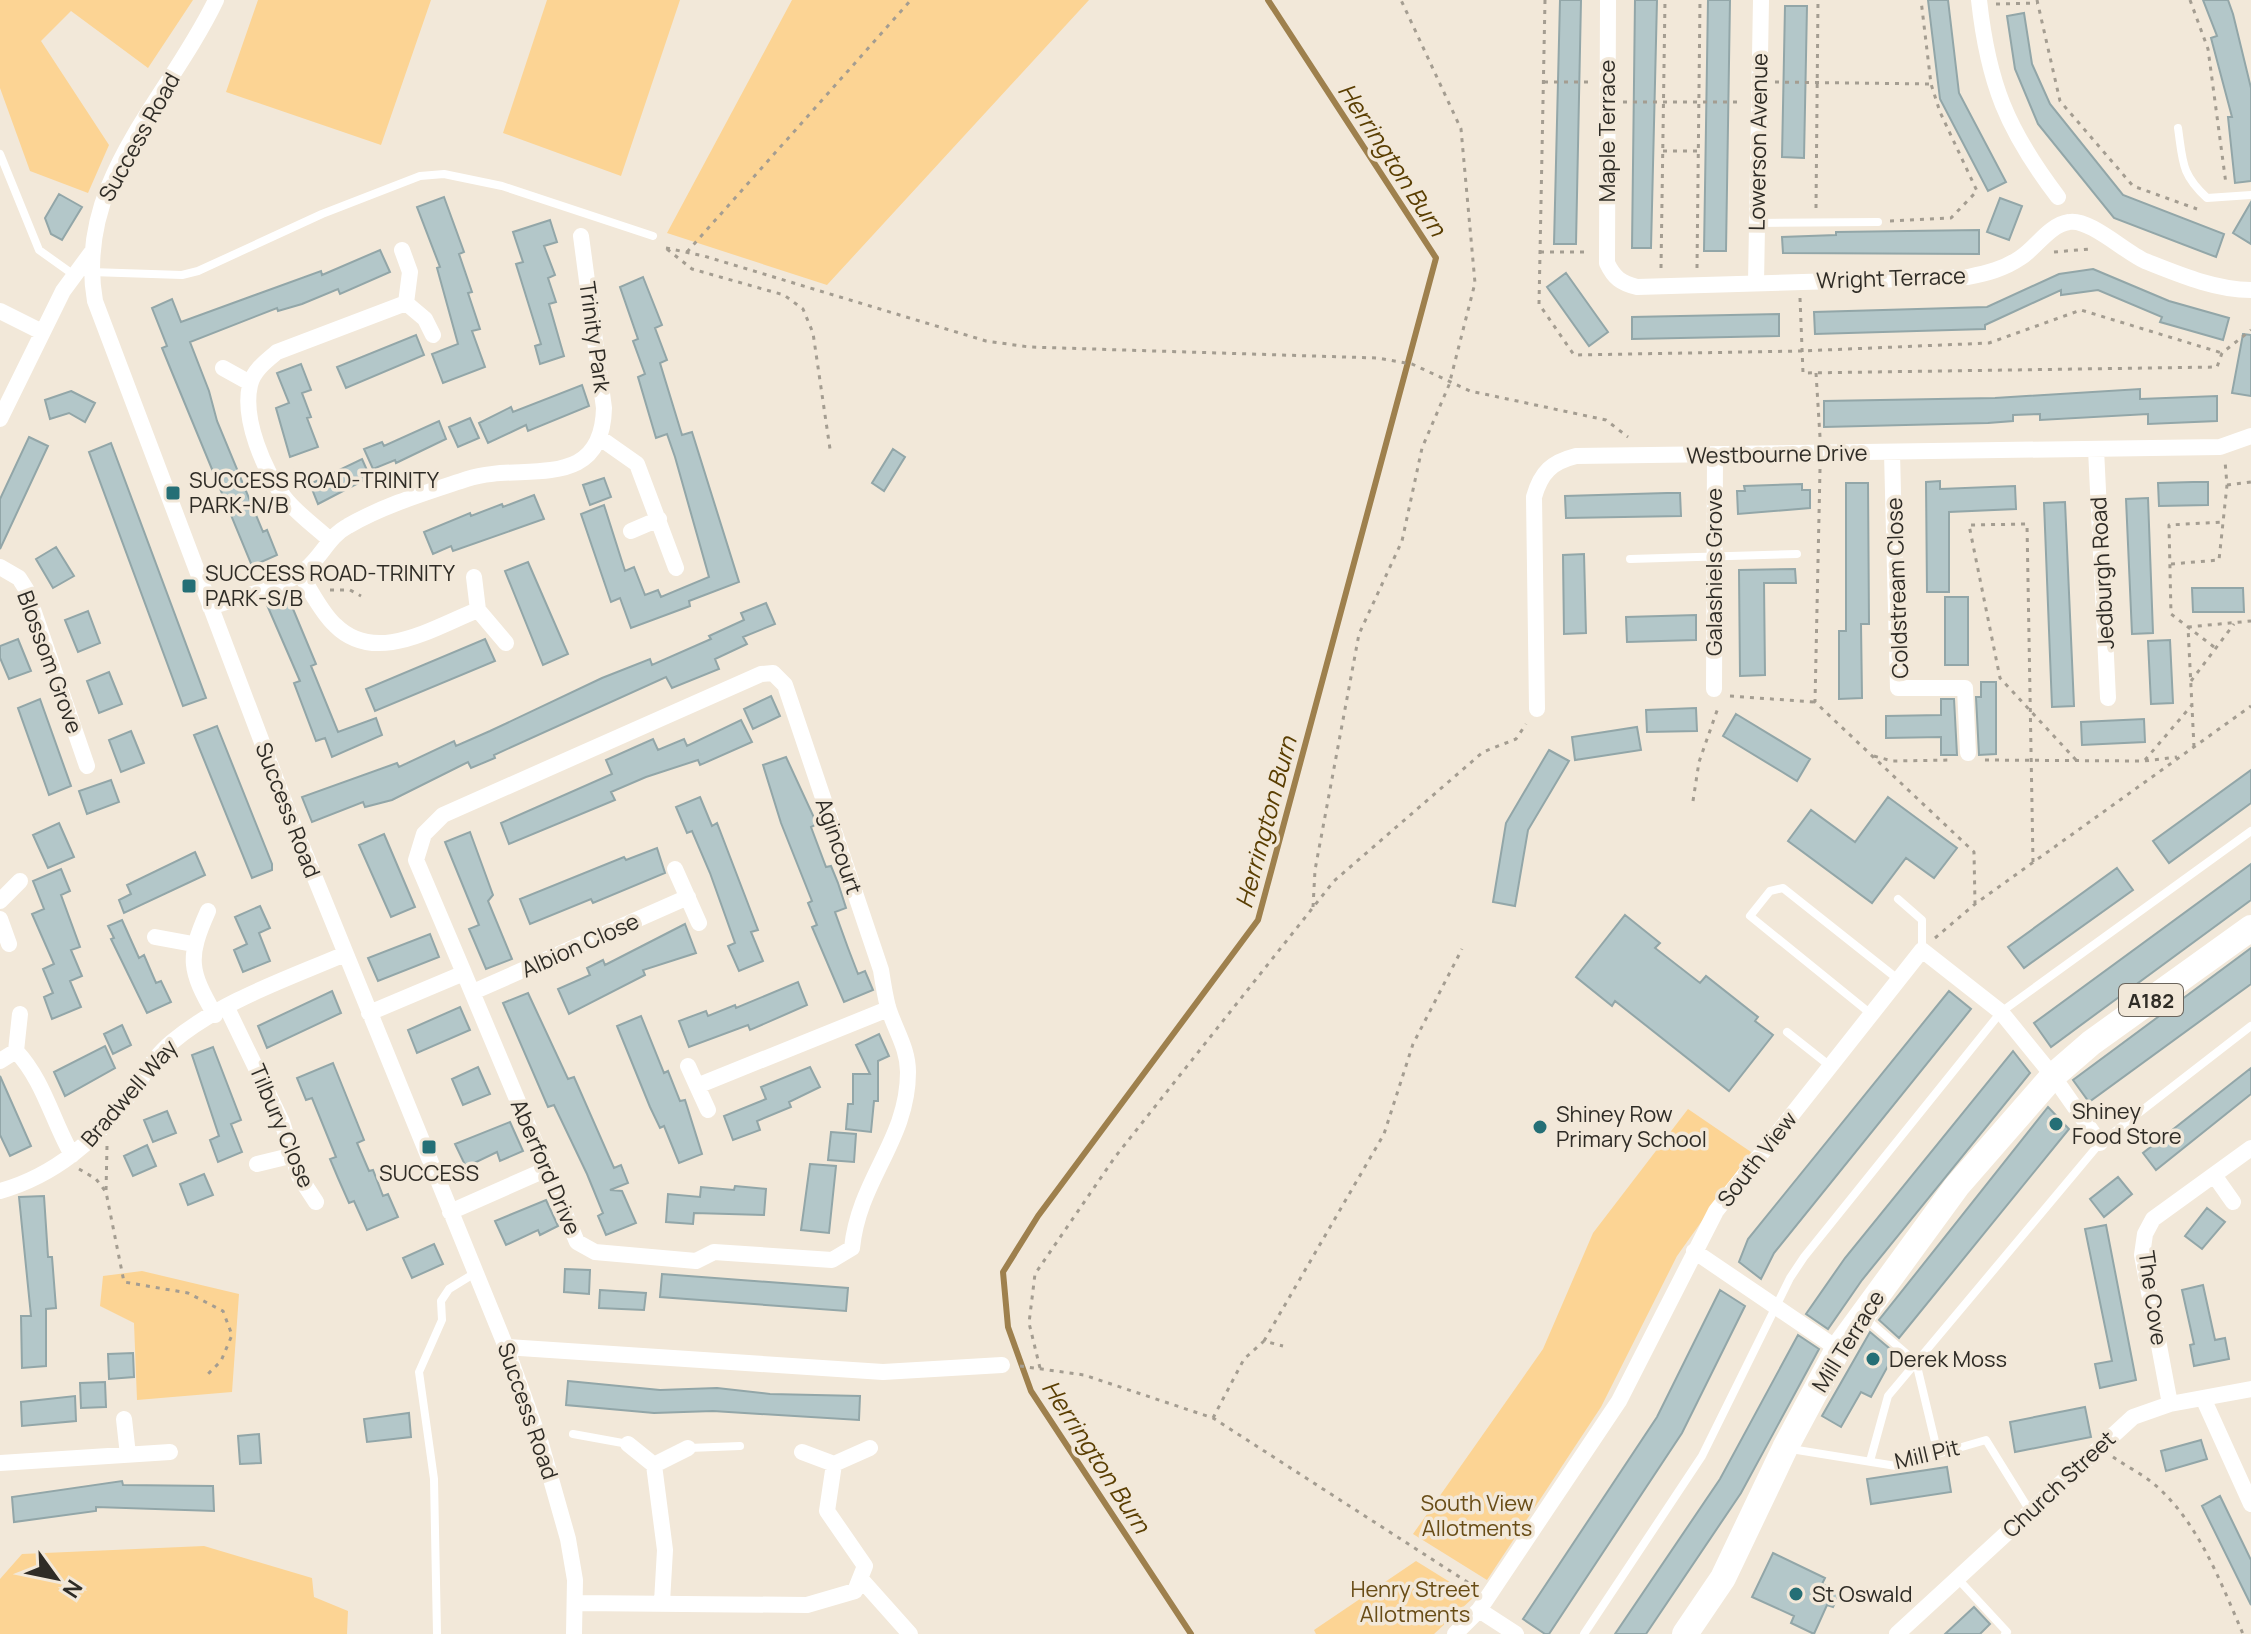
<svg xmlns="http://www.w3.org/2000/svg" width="2251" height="1634" viewBox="0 0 2251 1634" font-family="Manrope,sans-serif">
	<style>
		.green { fill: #fcd494 }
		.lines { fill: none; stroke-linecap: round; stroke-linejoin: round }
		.stream { stroke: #9e804d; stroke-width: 6 }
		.building { fill: #b3c7c9; stroke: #92a6a8; stroke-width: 2 }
		.path { stroke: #a49d91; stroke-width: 3; stroke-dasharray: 4 6; stroke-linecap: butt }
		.service { stroke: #fff; stroke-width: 8 }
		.minor { stroke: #fff; stroke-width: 16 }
		.primary { stroke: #fff; stroke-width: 26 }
		.poi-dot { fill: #256f76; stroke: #f2e8d9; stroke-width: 3 }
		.labels { text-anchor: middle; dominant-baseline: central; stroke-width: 7; stroke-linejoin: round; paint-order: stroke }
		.shield { fill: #f2e8d9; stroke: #6a645c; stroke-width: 2 }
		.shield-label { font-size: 20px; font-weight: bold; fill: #2f2c26 }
		.street-label { font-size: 22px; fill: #2f2c26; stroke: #f2e8d9 }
		.poi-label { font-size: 22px; fill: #2f2c26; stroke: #f2e8d9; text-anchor: start }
		.park-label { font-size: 22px; fill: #684c16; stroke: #f2e8d9 }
		.water-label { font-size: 24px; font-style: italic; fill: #5a3e02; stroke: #f2e8d9 }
	</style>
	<rect width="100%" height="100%" fill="#f2e8d9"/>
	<path class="green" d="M0 0H193L148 68 71 11 41 41 109 145 88 193 30 171 0 88Z
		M258 0H431L381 145 226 92Z
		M547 0H680L621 176 503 133Z
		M792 0H1089L827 285 667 233Z
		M1688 1109 1751 1152 1677 1256 1601 1407 1487 1580 1413 1534 1543 1349 1593 1233Z
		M142 1271 239 1294 232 1392 137 1400 134 1323 100 1306 103 1276Z
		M204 1546 312 1578 314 1597 348 1611 347 1634H0V1579L22 1554Z
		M1416 1561 1474 1597 1434 1634H1316L1314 1630Z"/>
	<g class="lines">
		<path class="stream" d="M1191 1634 1031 1391 1008 1327 1003 1272 1038 1216 1258 920 1436 258 1268 0"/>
	</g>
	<path class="building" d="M1560 0H1581L1576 244H1554Z
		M1635 0H1657L1651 248H1632Z
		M1708 0H1730L1726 251H1704Z
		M1928 0H1948L1959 93 2006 182 1988 191 1940 99Z
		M2203 0H2228L2233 14 2251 88V181L2235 183 2228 117H2232L2211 38 2217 36Z
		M1785 6H1807L1804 158 1782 157Z
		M2024 13 2032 64 2050 104 2123 195 2224 234 2216 257 2114 218 2038 124 2015 69 2007 16Z
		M59 194 82 207 62 240 51 234 45 218Z
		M444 197 464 252 459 254 472 292 468 293 480 329 472 331 485 367 443 383 432 354 458 344 437 268 440 267 417 207Z
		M2000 198 2022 206 2009 240 1987 232Z
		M2251 202V244L2233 233Z
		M550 220 557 242 544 246 555 275 548 278 556 302 549 304 564 356 540 364 535 346 541 344 516 264 523 262 513 232Z
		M1979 230V254L1783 253 1782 237 1836 235V232Z
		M380 250 390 272 340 294 338 289 302 304 278 311 277 308 190 342 209 391 217 421 263 532 267 530 277 555 252 566 171 370 162 348 167 346 152 308 172 299 181 322 321 271 322 275Z
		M2093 269 2169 301 2229 318 2223 340 2160 322 2162 317 2098 290 2061 295V290L1985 325V329L1815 334 1814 312 1987 307 2059 274Z
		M1566 273 1608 332 1589 346 1547 287Z
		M643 277 662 325 655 328 667 360 660 363 682 435 692 432 739 582 689 601 690 606 631 628 620 598 611 602 581 514 604 505 625 571 634 567 645 595 658 590 661 597 709 577 675 457 667 434 656 438 638 377 645 374 633 341 638 339 620 287Z
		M1779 314V336L1632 339V317Z
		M2243 334 2251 335V396L2232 393Z
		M416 335 424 355 346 388 337 367Z
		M301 364 311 390 302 393 311 417 307 418 318 447 290 457 276 408 289 403 277 373Z
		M582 385 589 406 528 431 526 425 488 443 479 423 511 407 513 412Z
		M2140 389V399L2217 396V421L2148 424V414L2040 420V414L2013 415V421L1988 423 1824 427V401L1995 398Z
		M71 391 95 403 85 422 69 413 50 419 45 400Z
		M470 418 479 438 458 447 449 427Z
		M439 421 446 439 396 463 395 460 373 469 364 449 382 442 384 446Z
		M29 437 48 446 0 549V499Z
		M111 443 206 698 183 706 89 452Z
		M893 449 905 457 884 491 872 483Z
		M362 459 370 477 318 504 310 484Z
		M604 478 611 497 590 505 583 485Z
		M1940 481V489L2015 486 2016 509 1949 512V592H1927L1926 482Z
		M2193 482H2208V505L2159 506 2158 483Z
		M1846 483H1868L1869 624H1861L1862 698 1839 699V631H1846Z
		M1802 484V490H1810V508L1738 514 1737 491H1745L1744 486Z
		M1667 493H1680L1681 516 1566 518 1565 496Z
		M534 495 544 519 453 551 451 546 433 554 424 532 470 513 471 516 502 504 503 507Z
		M2148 498 2153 633 2132 634 2126 499Z
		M2065 502 2074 706 2052 707 2044 503Z
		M56 547 74 576 53 588 36 559Z
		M1584 554 1586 633 1564 634 1563 555Z
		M528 562 568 654 543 665 505 571Z
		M1795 569 1796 583H1764L1765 675 1740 676 1739 570Z
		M2192 588H2243L2244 612H2193Z
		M288 597 316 664 311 666 338 732 376 718 382 735 332 757 325 738 316 741 294 683 300 681 267 605Z
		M1945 597H1968V665H1945Z
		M766 603 775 624 743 637 747 644 715 659 719 669 672 688 666 677 494 755 495 758 471 768 468 762 392 800 365 807 363 802 312 822 302 797 397 763 399 767 454 741 456 746 490 731 602 678 650 659 652 665 711 639 709 636 744 620 741 613Z
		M88 611 100 643 78 652 65 620Z
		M1696 615V640L1627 642 1626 617Z
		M18 639 31 671 9 679 0 658V646Z
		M485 639 495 661 375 711 366 689Z
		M2170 640 2173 703 2151 704 2148 641Z
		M109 672 122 704 99 713 87 681Z
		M1981 682H1996V754L1979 755 1976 697H1981Z
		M771 696 780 716 753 729 744 709Z
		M40 699 71 786 49 795 18 708Z
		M1941 699H1954L1957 755H1941V737L1886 738V716L1941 715Z
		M1696 708 1697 731 1647 732 1646 710Z
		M1736 714 1810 759 1797 781 1723 736Z
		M2144 719 2145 742 2082 745 2081 722Z
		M741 720 752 742 700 765 698 760 646 777 611 792 615 800 509 844 501 823 612 774 606 760 653 739 658 750 684 739 687 746Z
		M217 726 272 864V870L252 878 194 735Z
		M1637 727 1641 750 1575 760 1572 737Z
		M131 731 144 763 121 772 109 740Z
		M1549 750 1569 761 1528 830 1515 906 1493 902 1506 823Z
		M786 757 817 824 811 827 826 867 831 866 838 883 846 908 835 912 848 948 858 974 865 971 873 990 844 1002 812 927 817 925 808 903 812 901 781 823 763 765Z
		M2251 770V803L2169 863 2153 841Z
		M111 780 119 802 87 814 79 791Z
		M700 797 712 826 717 823 758 930 751 932 763 961 739 971 728 946 735 943 710 873 692 831 687 833 676 807Z
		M1888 797 1957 848 1934 878 1906 858 1872 903 1788 841 1811 810 1855 842Z
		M59 823 74 857 48 868 33 835Z
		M470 832 493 895 488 901 512 959 486 969 469 929 479 925 445 842Z
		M384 834 415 907 391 917 359 845Z
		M657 848 665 873 593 903 591 899 530 924 520 899 624 857 626 860Z
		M195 852 205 875 124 913 119 900 131 894 127 885Z
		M2251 864V900L2051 1047 2034 1023Z
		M2117 868 2133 890 2024 968 2008 947Z
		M61 869 70 891 61 895 80 947 71 950 82 976 70 981 81 1007 52 1019 44 997 53 993 43 969 54 964 32 914 44 909 33 881Z
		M260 906 270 928 259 933 270 961 243 972 234 950 247 944 235 917Z
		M1625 915 1660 943 1655 948 1700 983 1706 976 1758 1017 1755 1021 1773 1035 1729 1091 1615 1001 1612 1006 1576 977Z
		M122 920 139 958 144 955 156 983 161 981 171 1002 147 1013 111 939 114 938 108 926Z
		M685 924 696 953 643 970 645 975 569 1014 558 989 590 975 587 968 603 960 605 965Z
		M430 934 439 957 378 981 368 958Z
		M2251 948V984L2089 1102 2073 1080Z
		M798 982 807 1005 750 1030 748 1025 689 1047 679 1021 706 1011 708 1016 735 1005 736 1008Z
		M332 991 341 1013 267 1048 258 1026Z
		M1949 991 1971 1009 1774 1253 1761 1279 1739 1262 1748 1239Z
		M528 993 568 1079 574 1077 614 1168 621 1165 628 1183 610 1190 622 1191 636 1223 606 1235 598 1216 603 1213 587 1174 554 1105 548 1107 503 1003Z
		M460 1007 470 1030 417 1053 408 1030Z
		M641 1016 664 1073 668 1071 680 1101 685 1100 702 1154 679 1163 664 1126 660 1128 650 1107 617 1026Z
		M122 1025 131 1045 113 1054 104 1034Z
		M879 1034 889 1056 878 1061V1101H874L871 1132 846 1129 848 1104H853V1074H870L856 1045Z
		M105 1046 115 1068 65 1096 54 1072Z
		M213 1047 241 1120 231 1124 242 1152 218 1162 210 1140 219 1136 192 1055Z
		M2013 1051 2030 1073 1862 1280 1828 1329 1806 1314 1845 1258Z
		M333 1063 364 1140 357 1143 369 1171 373 1170 383 1196 388 1194 398 1217 367 1230 354 1201 349 1203 338 1178 330 1159 336 1157 312 1098 306 1100 297 1078Z
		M478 1067 490 1094 463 1105 452 1079Z
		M810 1067 820 1087 789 1102 791 1107 757 1121 760 1130 733 1140 724 1116 766 1099 761 1087Z
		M2251 1068V1094L2156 1170 2143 1153Z
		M0 1076 31 1146 10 1156 0 1135Z
		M2048 1107 2069 1129 1899 1338 1879 1320Z
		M167 1111 176 1133 153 1142 144 1120Z
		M510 1122 523 1151 500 1161 497 1152 466 1167 455 1144Z
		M831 1132 856 1134 854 1162 828 1160Z
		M147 1145 156 1166 133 1176 124 1156Z
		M810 1164 836 1166 829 1233 801 1230Z
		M204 1174 213 1195 188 1205 180 1184Z
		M2118 1177 2132 1194 2104 1217 2090 1199Z
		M735 1186 766 1189 764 1215 694 1213 693 1224 666 1222 668 1194 700 1197 701 1187 734 1190Z
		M44 1196 48 1257H52L56 1308 46 1309V1366L22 1368 21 1316H31L19 1197Z
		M546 1200 558 1226 540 1235 538 1230 506 1245 495 1221Z
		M2207 1208 2225 1222 2202 1249 2185 1236Z
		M2106 1225 2136 1380 2100 1388 2095 1364 2112 1361 2085 1229Z
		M434 1244 443 1264 412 1278 403 1258Z
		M565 1269 590 1270 589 1294 564 1292Z
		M662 1274 848 1288 846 1311 660 1297Z
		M2203 1285 2215 1340 2225 1338 2229 1359 2194 1366 2190 1345 2194 1344 2182 1290Z
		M600 1290 646 1293 644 1310 599 1308Z
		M1720 1290 1745 1306 1682 1433 1549 1634H1545L1523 1619 1657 1417Z
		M1870 1332 1895 1353 1871 1397 1861 1392 1841 1427 1822 1416Z
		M1798 1335 1819 1349 1741 1493 1646 1634H1615L1720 1479Z
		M133 1353 134 1377 109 1379 108 1354Z
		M568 1381 660 1390 717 1388 770 1394 860 1396 859 1420 713 1411 654 1413 566 1405Z
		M105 1382 106 1407 81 1408 80 1383Z
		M75 1396 76 1421 22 1426 21 1402Z
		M2085 1407 2091 1437 2015 1452 2010 1422Z
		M409 1413 411 1437 367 1442 364 1419Z
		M259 1434 261 1463 240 1464 238 1436Z
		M2201 1440 2207 1459 2166 1471 2161 1451Z
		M1947 1467 1951 1492 1871 1504 1867 1479Z
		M122 1481 123 1485 213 1486 214 1511 96 1507V1511L14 1522 12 1497Z
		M2220 1496 2251 1560V1605L2202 1506Z
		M1773 1553 1825 1578 1822 1584 1840 1592 1833 1607 1827 1605 1814 1634 1791 1623 1794 1616 1752 1597Z
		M1974 1607 1990 1624 1980 1634H1945Z"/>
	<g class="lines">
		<path class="path" d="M1545 0 1539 304 1574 355 1801 351 1989 343 2081 310 2222 353
			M2037 0 2060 101 2133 186 2197 209
			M2190 0 2208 49 2226 184
			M1996 4 2037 3
			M1544 82H1592
			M1775 82 1931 84
			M1623 102H1743
			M1663 151H1698
			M1816 208 1818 0
			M1890 221 1951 218 1977 191 1940 112 1931 84 1921 0
			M666 248 704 256 986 341 1029 347 1377 358 1412 364 1470 391 1606 420 1628 437
			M667 249 692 269 784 295 803 309 813 333 830 449
			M687 252 911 0
			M1540 252H1588
			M2054 252 2090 249
			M1661 268 1665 0
			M1697 268 1700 0
			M1800 298 1803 373 2217 367 2222 353 2251 330
			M1816 373 1820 437
			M1820 469 1815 702 1974 852 1975 904
			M2227 485 2251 482
			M2171 564 2219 560 2227 485 2225 461
			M330 590H350L361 596
			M2214 647 2171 614 2169 525 2223 522
			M2191 681 2234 624
			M1730 696 1814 702
			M2194 747 2188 627 2251 621
			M1874 756 1892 761 1953 760
			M1985 760 2144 761 2177 757
			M2145 760 2192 705
			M1693 801 1699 762 1719 705
			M2033 862 2027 524 1969 525 2000 678 2076 760
			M1313 907 1315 870 1359 634 1402 541 1422 448 1449 385 1475 283 1461 129 1401 0
			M1935 938 1975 904 2251 706
			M107 1146 106 1192 124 1282 188 1293 223 1311 232 1335 221 1361 205 1377
			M79 1169 96 1179 106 1192
			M1264 1341 1384 1134 1413 1044 1462 949
			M1020 1366 1084 1375 1213 1418 1475 1587
			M1040 1368 1029 1323 1035 1274 1115 1157 1334 881 1483 752 1516 739 1526 724
			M1213 1418 1244 1359 1264 1341 1283 1346
			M2113 1457C2126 1466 2142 1474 2154 1484 2198 1521 2221 1583 2243 1634"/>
		<path class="service" d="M2178 128C2183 162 2181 174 2207 198L2251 195
			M0 154 39 250 74 275
			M1757 223 1878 222
			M91 272 182 275 198 271 322 214 420 176 444 174 502 186 653 236
			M1630 559 1797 554
			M1898 899 1922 920V950
			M1871 1014 1750 916 1770 891 1783 888 1899 980
			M1787 1032 1830 1066
			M1864 1317 1916 1362 1938 1454
			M573 1434 628 1444
			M689 1448 740 1446
			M1791 1449 1896 1466 1986 1440 2030 1511
			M1870 1461 1888 1396 2100 1143 2251 1026
			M1957 1578 2007 1632 2005 1634
			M437 1634 434 1479 419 1372 442 1320 441 1301 449 1289 475 1273
			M1584 1634 1702 1456 1790 1278 1804 1257 2001 1012 2251 831"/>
		<path class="minor" d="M216 0C168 100 74 182 95 301L291 819 506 1347 541 1444 568 1539 575 1580 574 1634
			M1608 0 1607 263C1614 278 1621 283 1637 287L1968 277C1987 273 2004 269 2020 258 2036 248 2049 225 2069 222 2089 218 2125 252 2145 261 2178 274 2215 290 2251 290
			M1979 0C1988 83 2007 130 2058 197
			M402 250 410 272 406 303 425 319 433 335
			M1756 283 1761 0
			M0 311 42 332
			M223 368 250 383
			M0 419 63 291 91 253
			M600 438 637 464 676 568
			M2096 449 2108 698
			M1892 453 1898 688H1965L1968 753
			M631 531 659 519
			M330 540C315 526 296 513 284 497 264 470 242 419 250 385 253 371 266 361 277 352L406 303
			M0 567 19 578 26 589 87 766
			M300 574C311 590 320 611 335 625 376 666 434 627 478 610
			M474 577 478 610 506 643
			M210 607C240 597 281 589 306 569 322 556 329 536 348 526 384 505 428 492 467 479 521 461 602 495 604 408L581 236
			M1714 689 1715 455
			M1537 709 1534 497C1541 472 1552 462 1576 456L2220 447 2251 436
			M675 869 699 923
			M0 901 20 881
			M208 911C187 958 189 970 215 1015
			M0 919 9 944
			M155 937 193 944
			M473 992 688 897
			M227 1008 282 1122 299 1176 316 1202
			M369 1013 464 973 577 1242 595 1252 696 1261 714 1252 832 1260 852 1248C859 1179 908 1140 908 1072 908 1048 895 1030 888 1007 885 996 883 983 881 970L785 685 773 673 761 674 443 815 424 834 416 860 464 973
			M16 1051C44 1081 52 1120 72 1155
			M0 1061 16 1051 20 1014
			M688 1066 697 1086
			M708 1110 697 1086 888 1009
			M257 1164 290 1156
			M2214 1175 2233 1202
			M0 1191C54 1176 98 1139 130 1094 143 1076 154 1057 172 1042 221 1001 287 979 345 954
			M450 1212 545 1170
			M1694 1251 1838 1349
			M506 1347 883 1372 1002 1365
			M2203 1398 2251 1504
			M2170 1404 2142 1255 2145 1234 2153 1219 2251 1148
			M124 1419 128 1455
			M628 1444 654 1465 688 1448
			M802 1452 834 1464 870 1448
			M0 1463 170 1452
			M654 1465 665 1550 662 1602
			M860 1578 910 1634
			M576 1603 807 1605 855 1591 865 1566 827 1511 834 1464
			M1479 1610 1516 1634
			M1455 1634 1479 1610 1619 1401 1716 1211 1922 950 2001 1012 2053 1076 2100 1143
			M1897 1634 2133 1417 2170 1404 2251 1389"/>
		<path class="primary" d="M1685 1634 1723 1578 1785 1448 1838 1349 1957 1186 2053 1076 2091 1043 2251 928"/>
	</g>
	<g class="poi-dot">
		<rect x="165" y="485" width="16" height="16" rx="4"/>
		<rect x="181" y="578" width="16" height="16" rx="4"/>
		<circle cx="2056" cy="1124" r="8"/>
		<circle cx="1540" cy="1127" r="8"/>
		<rect x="421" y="1139" width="16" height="16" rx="4"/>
		<circle cx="1873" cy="1359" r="8"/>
		<circle cx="1796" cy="1594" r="8"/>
	</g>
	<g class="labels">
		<rect class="shield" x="2119" y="984" width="64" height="32" rx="6"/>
		<g class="shield-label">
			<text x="2151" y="1000">A182</text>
		</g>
		<g class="street-label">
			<text transform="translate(1607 131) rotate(-90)">Maple Terrace</text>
			<text transform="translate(139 137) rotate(-61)">Success Road</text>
			<text transform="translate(1758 142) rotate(-89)">Lowerson Avenue</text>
			<text transform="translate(1891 278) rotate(-2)">Wright Terrace</text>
			<text transform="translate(595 337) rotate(82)">Trinity Park</text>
			<text transform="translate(1777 454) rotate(-1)">Westbourne Drive</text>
			<text transform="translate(1714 572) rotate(-90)">Galashiels Grove</text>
			<text transform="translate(2102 573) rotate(-93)">Jedburgh Road</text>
			<text transform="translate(1897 588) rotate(-92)">Coldstream Close</text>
			<text transform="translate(50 662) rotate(70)">Blossom Grove</text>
			<text transform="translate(288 810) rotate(69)">Success Road</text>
			<text transform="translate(839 846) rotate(71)">Agincourt</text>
			<text transform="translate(580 945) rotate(-24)">Albion Close</text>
			<text transform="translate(129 1093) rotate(-49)">Bradwell Way</text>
			<text transform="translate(282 1126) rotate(67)">Tilbury Close</text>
			<text transform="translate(1757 1159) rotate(-52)">South View</text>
			<text transform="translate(546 1167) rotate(67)">Aberford Drive</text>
			<text transform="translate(2153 1298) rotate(82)">The Cove</text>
			<text transform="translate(1848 1341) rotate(-58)">Mill Terrace</text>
			<text transform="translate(528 1411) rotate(71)">Success Road</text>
			<text transform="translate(1927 1454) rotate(-13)">Mill Pit</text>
			<text transform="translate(2059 1484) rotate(-43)">Church Street</text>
		</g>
		<g class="poi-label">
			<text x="189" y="480">SUCCESS ROAD-TRINITY<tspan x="189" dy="25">PARK-N/B</tspan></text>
			<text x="205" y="573">SUCCESS ROAD-TRINITY<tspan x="205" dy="25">PARK-S/B</tspan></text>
			<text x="2072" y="1111">Shiney<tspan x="2072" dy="25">Food Store</tspan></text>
			<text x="1556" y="1114">Shiney Row<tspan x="1556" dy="25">Primary School</tspan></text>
			<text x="429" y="1173" text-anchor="middle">SUCCESS</text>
			<text x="1889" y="1359">Derek Moss</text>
			<text x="1812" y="1594">St Oswald</text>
		</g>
		<g class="park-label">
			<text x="1477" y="1503">South View<tspan x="1477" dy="25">Allotments</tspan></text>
			<text x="1415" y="1589">Henry Street<tspan x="1415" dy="25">Allotments</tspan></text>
		</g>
		<g class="water-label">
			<text transform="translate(1393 159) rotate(57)">Herrington Burn</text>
			<text transform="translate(1265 822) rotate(-75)">Herrington Burn</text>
			<text transform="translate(1097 1456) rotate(57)">Herrington Burn</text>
		</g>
	</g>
	<g transform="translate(56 1578) rotate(123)" stroke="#f2e8d9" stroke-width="6" paint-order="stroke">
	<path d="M0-6L14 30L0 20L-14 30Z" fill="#2f2c26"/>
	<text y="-12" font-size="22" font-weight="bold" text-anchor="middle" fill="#2f2c26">N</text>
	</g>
</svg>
